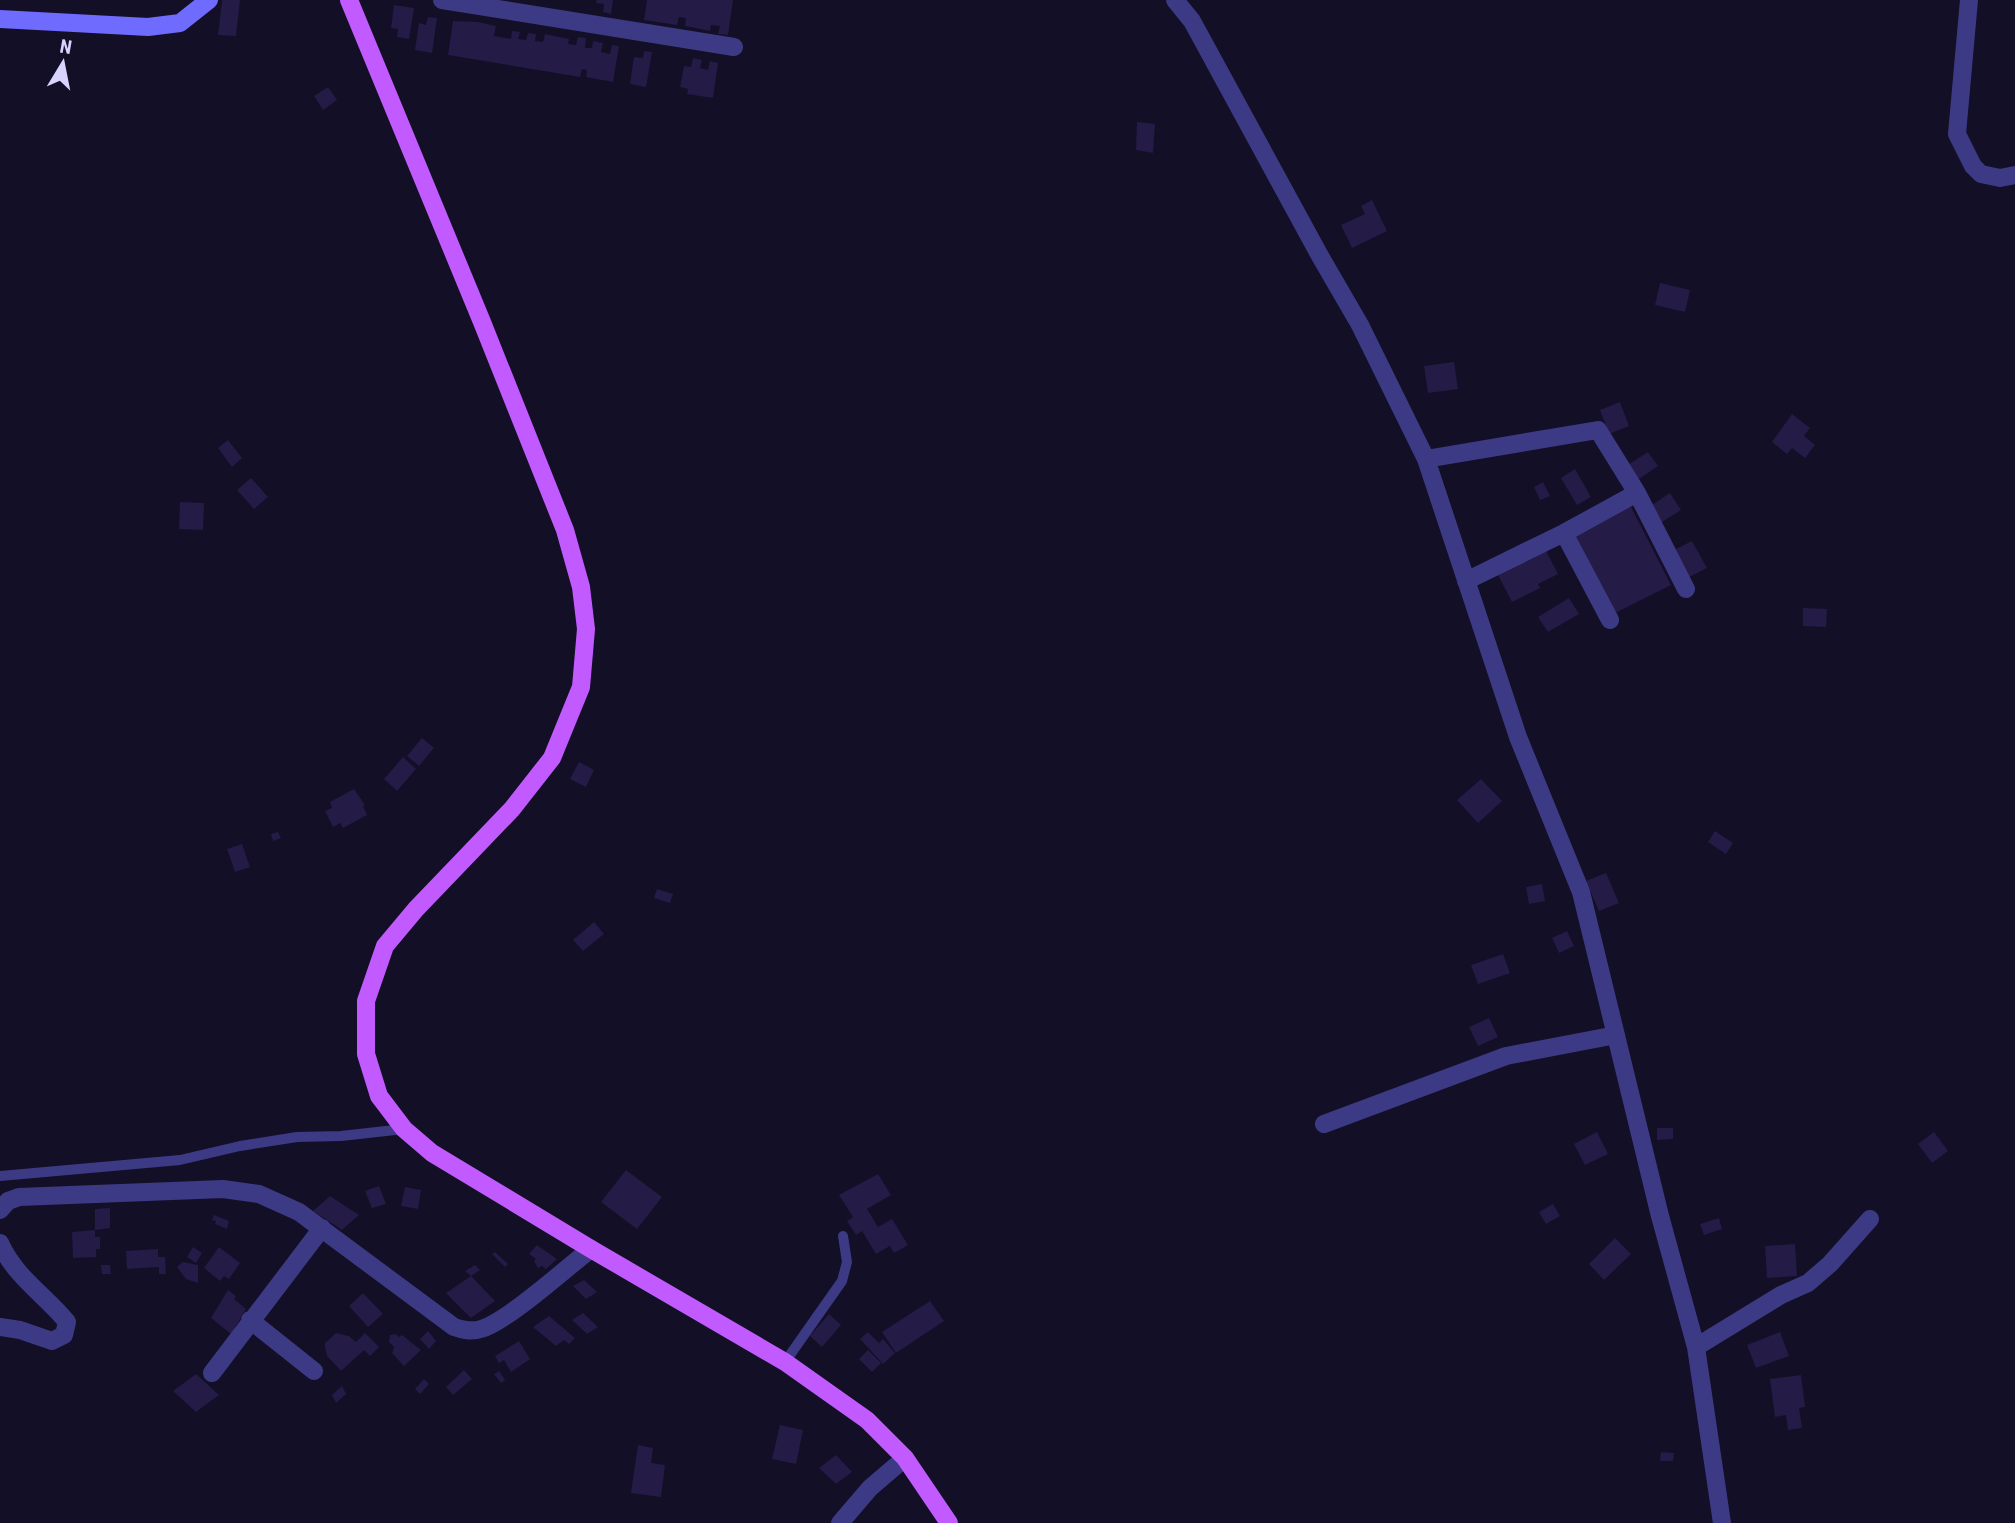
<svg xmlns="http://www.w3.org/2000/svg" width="2015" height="1523" viewBox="0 0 2015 1523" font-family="'Roboto Condensed',sans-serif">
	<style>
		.building { fill: #241b47 }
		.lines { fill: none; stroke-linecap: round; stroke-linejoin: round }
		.service { stroke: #3d3a85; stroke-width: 10 }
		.minor { stroke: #3d3a85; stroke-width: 18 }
		.secondary { stroke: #6f6bff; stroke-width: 18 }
		.primary { stroke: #c25bff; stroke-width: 18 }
	</style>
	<rect width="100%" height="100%" fill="#130f26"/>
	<path class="building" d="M222 0H240L236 36 218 35Z
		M597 0H613L611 14 603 12 604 4 596 3Z
		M647 0H733L728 35 718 34 720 26 711 25 710 31 685 26 686 18 679 17 677 25 644 20Z
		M394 5 414 8 409 39 397 37 398 29 391 28Z
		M428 17 437 18 432 53 415 50 419 23 426 25Z
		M453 21 478 22 496 26 494 36 511 39 512 31 520 32 518 39 526 40 528 33 536 34 535 41 543 42 545 34 569 39 568 44 576 45 578 37 586 38 585 48H592L593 41 603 43 601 52 610 54 612 45 619 46 613 82 586 77 587 70 582 69 580 77 448 55Z
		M644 51 652 52 646 87 630 84 634 57 643 58Z
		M693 58 702 60 700 68 708 70 710 61 718 63 713 98 687 94 688 89 680 87 684 66 691 67Z
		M328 87 337 100 323 110 314 96Z
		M1137 122 1155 124 1153 153 1136 150Z
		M1372 200 1387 231 1352 248 1341 225 1365 214 1361 206Z
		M1660 283 1690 290 1685 312 1655 305Z
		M1454 362 1458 389 1428 393 1424 366Z
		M1620 402 1629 426 1609 434 1600 410Z
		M1792 414 1810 428 1804 436 1815 445 1805 458 1792 448 1787 454 1772 442Z
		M228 440 242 458 232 467 218 448Z
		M1648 452 1658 466 1636 481 1626 466Z
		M1575 469 1591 497 1577 505 1561 478Z
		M251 478 268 497 254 509 237 490Z
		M1543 482 1550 496 1540 500 1534 487Z
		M1670 493 1681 510 1659 524 1649 507Z
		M180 502 204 503 203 530 179 529Z
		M1629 503 1671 585 1615 613 1573 531Z
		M1692 541 1707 568 1687 578 1672 551Z
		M1546 551 1558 574 1538 584 1540 588 1512 602 1498 575Z
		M1569 598 1579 614 1548 632 1538 617Z
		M1803 608 1827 609 1826 627 1803 626Z
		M422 738 434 748 419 766 407 756Z
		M403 757 416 769 397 791 384 779Z
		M579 762 594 770 586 787 570 779Z
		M1481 779 1502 801 1478 823 1457 800Z
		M354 789 365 805 363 806 367 815 343 828 340 823 333 827 325 811 332 808 330 802Z
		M1715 831 1733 843 1726 854 1708 842Z
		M278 832 281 838 273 841 271 834Z
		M242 844 250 867 235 872 227 849Z
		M1606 873 1619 903 1599 911 1586 881Z
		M1542 884 1545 901 1529 904 1526 887Z
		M657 889 673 894 670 903 654 898Z
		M594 922 604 934 583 951 573 940Z
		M1567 931 1574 946 1559 953 1552 938Z
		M1503 954 1510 973 1478 984 1471 965Z
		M1489 1018 1498 1037 1478 1046 1469 1027Z
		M1657 1128H1673V1139L1657 1140Z
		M1597 1132 1608 1154 1585 1165 1574 1144Z
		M1934 1132 1948 1151 1932 1163 1918 1144Z
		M626 1170 662 1197 637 1229 601 1202Z
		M878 1174 891 1195 867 1209 878 1227 892 1219 908 1245 894 1253 890 1246 876 1254 862 1231 856 1235 847 1221 853 1217 839 1195Z
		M379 1186 386 1204 372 1208 365 1191Z
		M405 1187 421 1190 418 1209 401 1206Z
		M330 1196 359 1215 342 1230 313 1211Z
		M1553 1204 1560 1216 1546 1224 1539 1212Z
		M110 1208V1228L95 1230V1237H100V1249H96V1257L73 1258 72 1232 95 1230V1209Z
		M214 1215 229 1221 227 1229 215 1224 216 1221 212 1220Z
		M1719 1218 1722 1229 1704 1235 1700 1224Z
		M1615 1238 1631 1254 1604 1280 1589 1264Z
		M1795 1244 1797 1276 1767 1278 1765 1246Z
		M537 1245 557 1259 546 1269 542 1266 538 1268 534 1261 536 1259 529 1254Z
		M193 1247 202 1253 196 1263 187 1257Z
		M219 1247 240 1263 229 1279 224 1276 220 1281 204 1268Z
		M158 1249V1257H165L166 1274H159V1267L127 1269 126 1251Z
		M495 1252 508 1264 505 1267 492 1254Z
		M183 1262 198 1265V1283L186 1279 177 1267Z
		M101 1265H110L111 1274H102Z
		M475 1265 480 1270 471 1276 465 1271Z
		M471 1276 495 1301 471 1318 446 1293Z
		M584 1280 597 1292 586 1299 573 1286Z
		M228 1290 236 1296 234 1299 246 1309 231 1334 211 1318Z
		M363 1293 383 1314 368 1327 349 1306Z
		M930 1301 944 1321 896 1353 882 1332Z
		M583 1313 598 1327 587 1334 572 1320Z
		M829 1314 841 1325 822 1347 810 1336Z
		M549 1316 575 1338 569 1344 564 1340 556 1346 533 1327Z
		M428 1331 436 1341 429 1349 420 1339Z
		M868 1332 879 1343 883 1339 895 1353 883 1364 860 1339Z
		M1780 1332 1789 1356 1756 1368 1747 1345Z
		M336 1333 349 1336 356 1342 365 1333 379 1347 370 1356 364 1350 341 1371 327 1356 325 1348V1343Z
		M396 1334 399 1337 402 1335 421 1350 404 1366 392 1353 394 1347 389 1342 390 1335Z
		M519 1341 530 1359 511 1372 504 1360 499 1363 495 1356Z
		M868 1350 881 1363 872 1372 859 1359Z
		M464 1370 472 1379 453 1395 446 1387Z
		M499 1371 505 1380 501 1383 494 1374Z
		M196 1374 219 1395 196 1412 173 1391Z
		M1801 1375 1805 1407 1799 1408 1802 1428 1788 1430 1786 1415 1775 1417 1770 1379Z
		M424 1379 429 1384 420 1394 415 1389Z
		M342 1386 346 1394 336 1403 332 1395Z
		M780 1425 803 1430 796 1464 772 1459Z
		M638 1445 653 1448 651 1463 665 1465 661 1497 631 1493Z
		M1661 1452 1674 1453 1673 1461H1660Z
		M836 1455 852 1472 836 1484 819 1468Z"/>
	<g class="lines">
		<path class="service" d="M0 1176 180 1160 240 1146 297 1137 341 1136 404 1129
			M785 1362 842 1281 847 1262 843 1236"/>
		<path class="minor" d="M442 0 734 47
			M1175 0 1192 21 1320 256 1360 325 1426 459 1518 737 1581 892 1660 1216 1696 1347 1722 1523
			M1969 0 1957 134 1973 166 1981 174 2000 178 2015 175
			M1426 459 1598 430 1637 493 1686 589
			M1564 533 1610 620
			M1466 581 1564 533 1637 493
			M1324 1124 1506 1056 1616 1035
			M0 1210 8 1201 19 1197 223 1189 259 1194 299 1212 454 1327C463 1330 471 1332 481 1329 508 1321 566 1268 591 1249
			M0 1243C15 1277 45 1295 67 1322L64 1335 52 1341 20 1330 0 1327
			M250 1320 314 1371
			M1696 1347 1781 1295 1808 1283 1830 1264 1870 1219
			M212 1373 322 1228
			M840 1523 870 1488 905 1458"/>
		<path class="secondary" d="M0 19 148 27 180 23 209 0"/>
		<path class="primary" d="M349 0 482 322 565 530 581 587 586 629 581 687 552 758 512 809 416 909 385 946 366 1001V1054L379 1096 404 1129 432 1153 591 1249 785 1362 867 1420 905 1458 949 1523"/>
	</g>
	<g transform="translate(63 63) rotate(10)" stroke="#130f26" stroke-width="5" paint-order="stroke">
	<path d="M0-5L12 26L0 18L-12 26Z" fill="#d9d4ff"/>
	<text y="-10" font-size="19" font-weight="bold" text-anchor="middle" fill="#d9d4ff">N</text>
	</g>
</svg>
